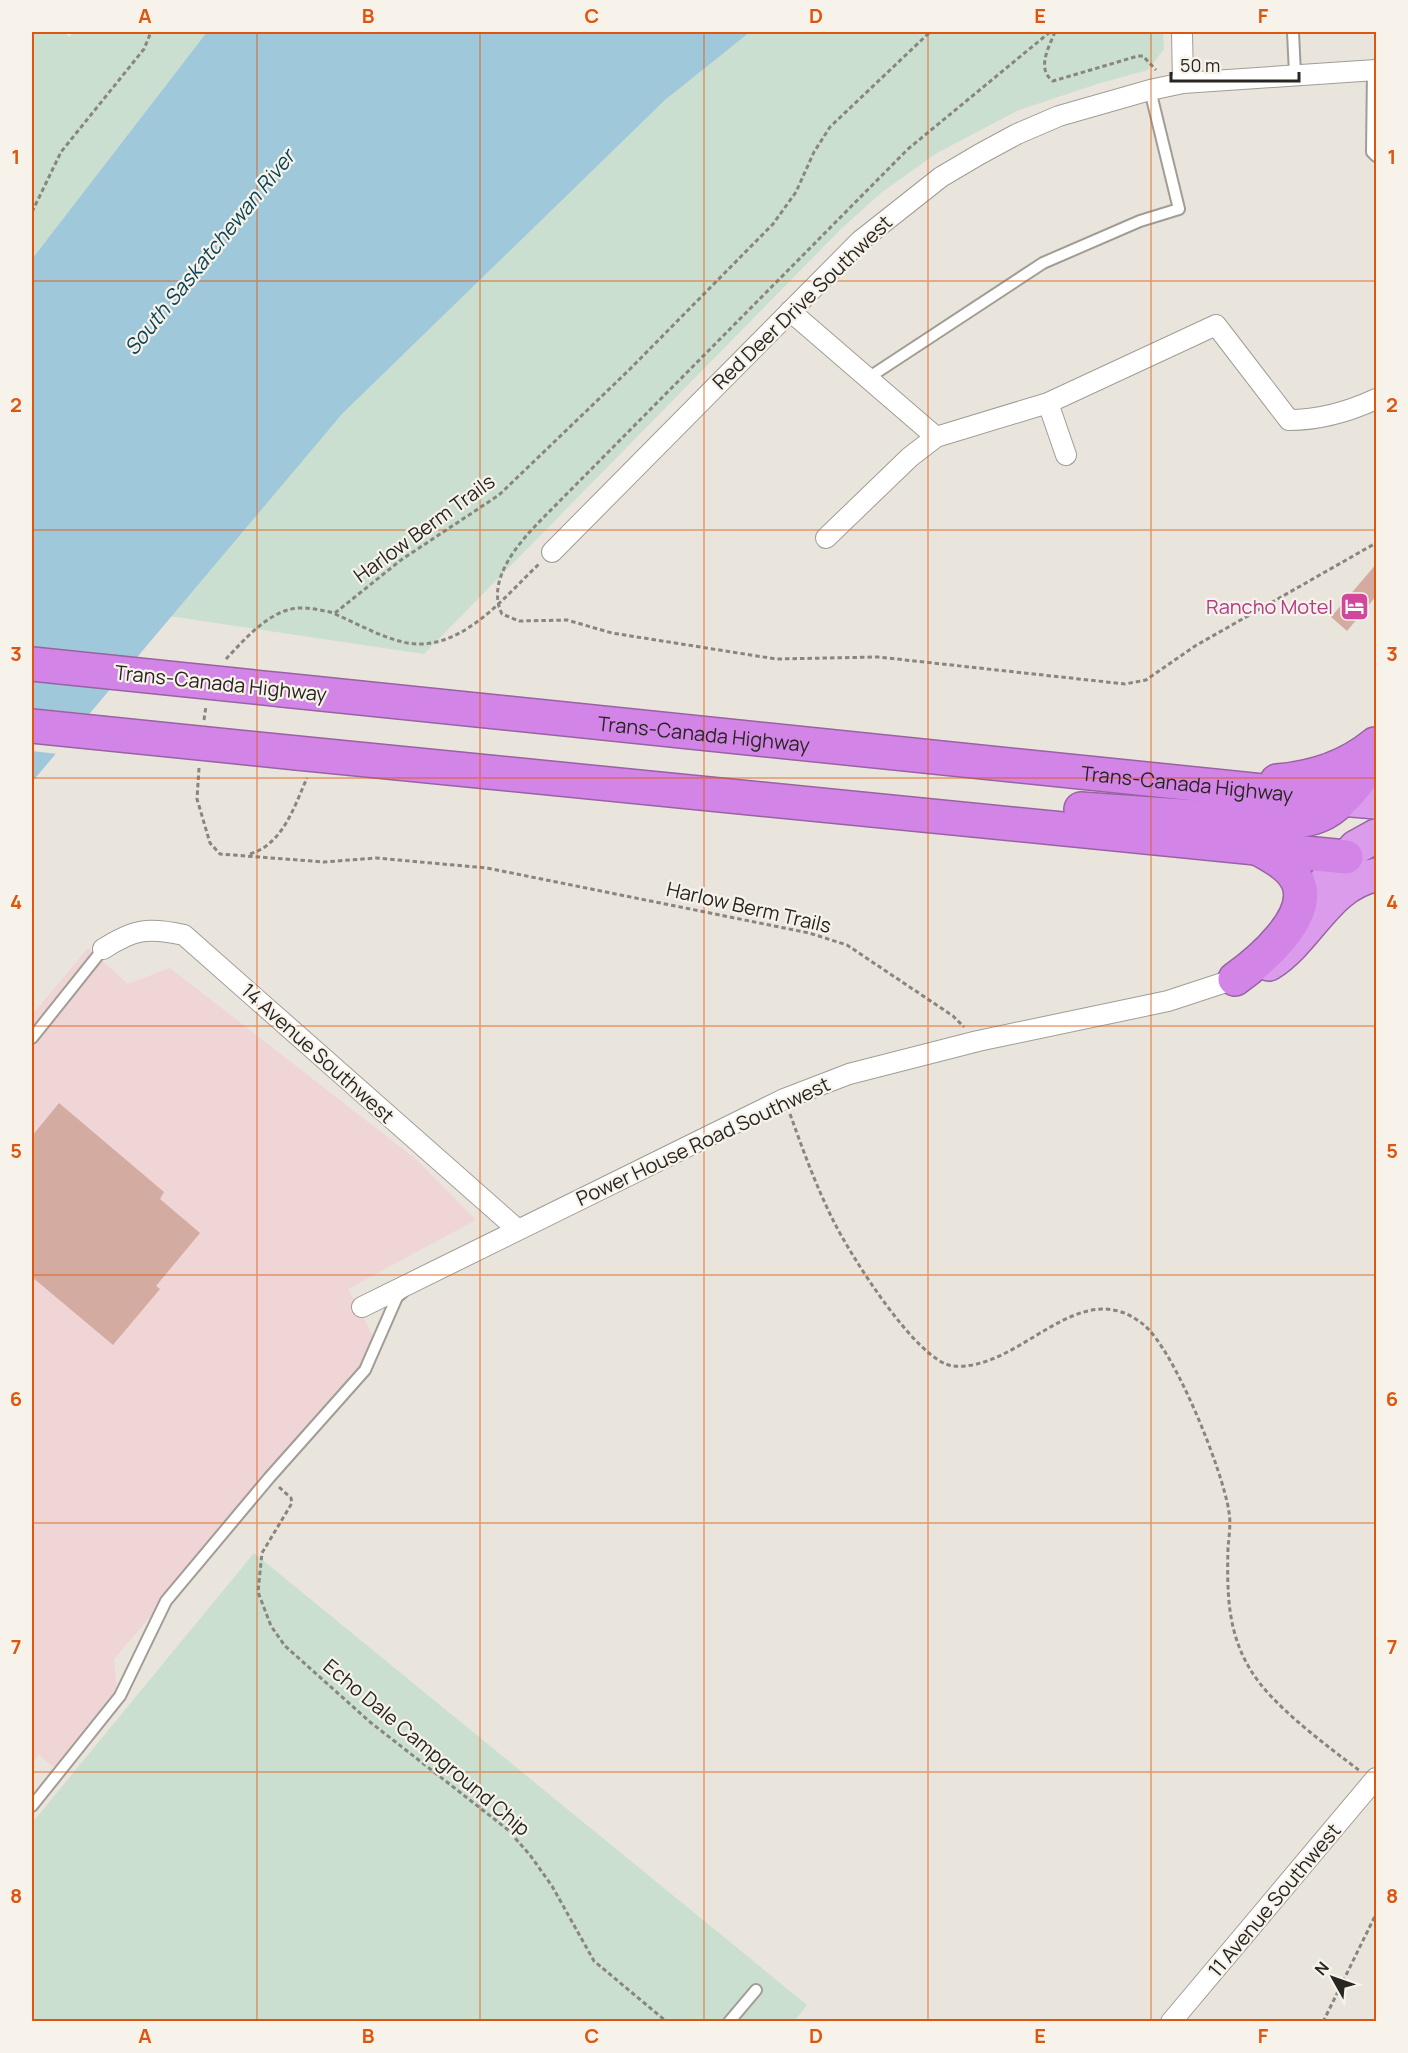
<svg xmlns="http://www.w3.org/2000/svg" width="1408" height="2053" viewBox="0 0 1408 2053" font-family="Manrope,sans-serif">
	<style>
		.industrial { fill: #efd5d6 }
		.green { fill: #cadfcf }
		.water { fill: #9fc8da }
		.pier { fill: #eae5dc }
		.building { fill: #d4aba1 }
		.lines { fill: none; stroke-linecap: round; stroke-linejoin: round }
		.service-casing { stroke: #a19d95; stroke-width: 14 }
		.minor-casing { stroke: #a19d95; stroke-width: 22 }
		.trunk-casing { stroke: #9763a2; stroke-width: 36 }
		.motorway-casing { stroke: #9763a2; stroke-width: 36 }
		.path { stroke: #89857f; stroke-width: 3; stroke-dasharray: 4.5 3; stroke-linecap: butt }
		.service { stroke: #fff; stroke-width: 10 }
		.minor { stroke: #fff; stroke-width: 20 }
		.trunk { stroke: #dc9cec; stroke-width: 33 }
		.motorway { stroke: #d384e7; stroke-width: 33 }
		.motorway-bridge-casing { stroke: #9763a2; stroke-width: 36; stroke-linecap: butt }
		.motorway-bridge { stroke: #d384e7; stroke-width: 33 }
		.grid { fill: none; stroke: #de560d; stroke-width: 1.5; stroke-opacity: 0.55 }
		.labels { text-anchor: middle; dominant-baseline: central; stroke-width: 4.5; stroke-linejoin: round; paint-order: stroke }
		.street-label { font-size: 20px; fill: #282623; stroke: #f7f3ea }
		.hotel-label { font-size: 20px; fill: #b23c85; stroke: #f7f3ea; text-anchor: end }
		.water-label { font-size: 21px; font-style: italic; fill: #0a4457; stroke: #f7f3ea }
		.neatline { fill: none; stroke: #de560d; stroke-width: 2 }
		.grid-label { font-size: 20px; text-anchor: middle; font-weight: bold; fill: #de560d }
	</style>
	<rect width="100%" height="100%" fill="#eae5dc"/>
	<path class="industrial" d="M88 948 128 984 170 968 417 1160 476 1220 348 1289 380 1349 114 1659 117 1689 54 1767 39 1755 32 1764V1015Z"/>
	<path class="green" d="M32 32H63L69 37 74 32H207L32 259Z
		M750 32H1163L1164 49 1148 70 1097 84 1019 110 937 153 882 192 841 229 424 654 169 616 342 414 665 100Z
		M254 1553 807 2005 794 2022H32V1823Z"/>
	<path class="water" d="M207 32H750L665 100 342 414 32 782V259Z"/>
	<path class="pier" d="M32 708 91 714 58 754 32 751Z"/>
	<path class="building" d="M1377 563V595L1347 631 1331 617Z
		M59 1103 164 1192 160 1199 200 1233 156 1286 160 1289 113 1345 32 1277V1136Z"/>
	<g class="lines">
		<defs>
			<path id="service" d="M1293 32 1295 74
				M1373 69 1372 152 1376 156
				M868 378 1043 263 1140 221 1179 209 1150 90
				M32 1038 103 949
				M32 1806 120 1696 166 1601 269 1478 365 1370 397 1297 403 1292
				M729 2022 756 1990"/>
			<path id="minor" d="M1182 32 1183 83
				M790 311 936 437
				M1048 403 1066 455
				M826 538 910 457 936 437 1048 403 1216 325 1289 420C1321 420 1348 412 1376 399
				M552 552 860 241 941 177 980 154 1017 134 1059 116 1150 90 1183 83 1376 70
				M103 949C134 929 148 927 184 935L517 1229
				M362 1307 784 1099 849 1074 978 1041 1168 1001 1235 979
				M1171 2022 1376 1778"/>
			<path id="trunk" d="M1341 799 1376 802
				M1327 880 1356 847 1376 836
				M1269 964C1308 940 1328 883 1376 875"/>
			<g id="motorway">
				<path id="s1" d="M283 690 1341 799"/>
				<path d="M297 753 1346 857"/>
				<path d="M1277 781C1313 778 1346 768 1375 744"/>
				<path d="M1081 809C1139 813 1197 818 1255 819 1275 820 1299 824 1318 816 1342 807 1361 777 1376 758"/>
				<path d="M1235 979C1259 962 1313 917 1298 882 1291 866 1273 857 1259 849"/>
			</g>
		</defs>
		<use href="#service" class="service-casing"/>
		<use href="#minor" class="minor-casing"/>
		<use href="#trunk" class="trunk-casing"/>
		<use href="#motorway" class="motorway-casing"/>
		<path class="path" d="M1050 32 908 149 538 523C516 546 486 582 502 614L519 621 567 620 612 633 776 659 878 657 1125 684 1146 680 1195 646 1376 543
			M1055 32C1049 47 1036 69 1053 81L1138 56H1143L1156 70
			M32 212 61 152 144 49 151 32
			M335 614C356 623 377 635 399 641 457 658 502 599 540 563
			M226 659C245 639 272 607 302 608 313 608 324 611 335 613L401 560 499 495 629 370 773 224 796 192 814 152 830 127 930 32
			M204 720 206 706
			M199 768 197 799 210 843 220 854 324 862 376 858 487 868 809 933 847 945 953 1016 964 1027
			M250 854C283 844 294 807 307 778
			M790 1114C803 1150 816 1186 833 1220 849 1253 917 1362 953 1366 1021 1372 1079 1271 1144 1325 1175 1351 1223 1471 1229 1512 1231 1523 1229 1536 1228 1548 1227 1591 1227 1631 1250 1669 1271 1705 1326 1745 1360 1771
			M279 1487 291 1498 292 1503 262 1553 258 1592 271 1626 285 1646 370 1722 507 1829 530 1855 552 1886 594 1961 667 2022
			M1323 2022 1376 1914"/>
		<use href="#service" class="service"/>
		<use href="#minor" class="minor"/>
		<use href="#trunk" class="trunk"/>
		<use href="#motorway" class="motorway"/>
		<defs>
			<path id="motorway-bridge" d="M32 664 283 690
				M32 726 297 753"/>
		</defs>
		<use href="#motorway-bridge" class="motorway-bridge-casing"/>
		<use href="#motorway-bridge" class="motorway-bridge"/>
	</g>
	<path class="grid" d="M257 32V2022M480 32V2022M704 32V2022M928 32V2022M1151 32V2022M32 281H1376M32 530H1376M32 778H1376M32 1026H1376M32 1275H1376M32 1523H1376M32 1772H1376"/>
	<defs>
		<symbol id="hotel-square" viewBox="-11 -11 22 22"><rect x="-9" y="-9" width="18" height="18" rx="4" fill="#d1479c" stroke="#f7f3ea"/><path d="M-6-4.5h1.5V1H6V5H4.5V3h-9V5H-6ZM-4 0a1.8 1.8 0 1 1 3.6 0ZM.5 0V-2.5h3Q6-2.5 6 0Z" fill="#fff"/></symbol>
	</defs>
	<g fill-rule="evenodd">
		<use href="#hotel-square" x="1338" y="590" width="33" height="33"/>
	</g>
	<g class="labels">
		<g class="street-label">
			<text transform="translate(802 302) rotate(-44)">Red Deer Drive Southwest</text>
			<text transform="translate(424 528) rotate(-36)">Harlow Berm Trails</text>
			<text transform="translate(221 683) rotate(6)">Trans-Canada Highway</text>
			<text stroke="none"><textPath href="#s1" startOffset="423">Trans-Canada Highway</textPath></text>
			<text stroke="none"><textPath href="#s1" startOffset="909">Trans-Canada Highway</textPath></text>
			<text transform="translate(749 907) rotate(13)">Harlow Berm Trails</text>
			<text transform="translate(318 1053) rotate(42)">14 Avenue Southwest</text>
			<text transform="translate(703 1141) rotate(-25)">Power House Road Southwest</text>
			<text transform="translate(427 1747) rotate(40)">Echo Dale Campground Chip</text>
			<text transform="translate(1274 1900) rotate(-50)">11 Avenue Southwest</text>
		</g>
		<g class="hotel-label">
			<text x="1333" y="606">Rancho Motel</text>
		</g>
		<g class="water-label">
			<text transform="translate(209 252) rotate(-51)">South Saskatchewan River</text>
		</g>
	</g>
	<rect width="1408" height="2053" fill="none" stroke="#f7f3ea" stroke-width="66"/>
	<g transform="translate(1333 1978) rotate(310)" stroke="#f7f3ea" stroke-width="4.5" paint-order="stroke">
	<path d="M0-4.5L10 22L0 15L-10 22Z" fill="#282623"/>
	<text y="-9" font-size="16" font-weight="bold" text-anchor="middle" fill="#282623">N</text>
	</g>
	<path d="M1171 72v9h128v-9" fill="none" stroke="#282623" stroke-width="3"/>
	<text x="1180" y="72" font-size="18" fill="#282623" stroke="#f7f3ea" stroke-width="4.5" paint-order="stroke">50 m</text>
	<rect x="33" y="33" width="1342" height="1987" class="neatline"/>
	<g class="grid-label">
		<text x="145" y="23">A</text>
		<text x="368" y="23">B</text>
		<text x="592" y="23">C</text>
		<text x="816" y="23">D</text>
		<text x="1040" y="23">E</text>
		<text x="1263" y="23">F</text>
		<text x="16" y="164">1</text>
		<text x="1392" y="164">1</text>
		<text x="16" y="412">2</text>
		<text x="1392" y="412">2</text>
		<text x="16" y="661">3</text>
		<text x="1392" y="661">3</text>
		<text x="16" y="909">4</text>
		<text x="1392" y="909">4</text>
		<text x="16" y="1158">5</text>
		<text x="1392" y="1158">5</text>
		<text x="16" y="1406">6</text>
		<text x="1392" y="1406">6</text>
		<text x="16" y="1654">7</text>
		<text x="1392" y="1654">7</text>
		<text x="16" y="1903">8</text>
		<text x="1392" y="1903">8</text>
		<text x="145" y="2043">A</text>
		<text x="368" y="2043">B</text>
		<text x="592" y="2043">C</text>
		<text x="816" y="2043">D</text>
		<text x="1040" y="2043">E</text>
		<text x="1263" y="2043">F</text>
	</g>
</svg>
